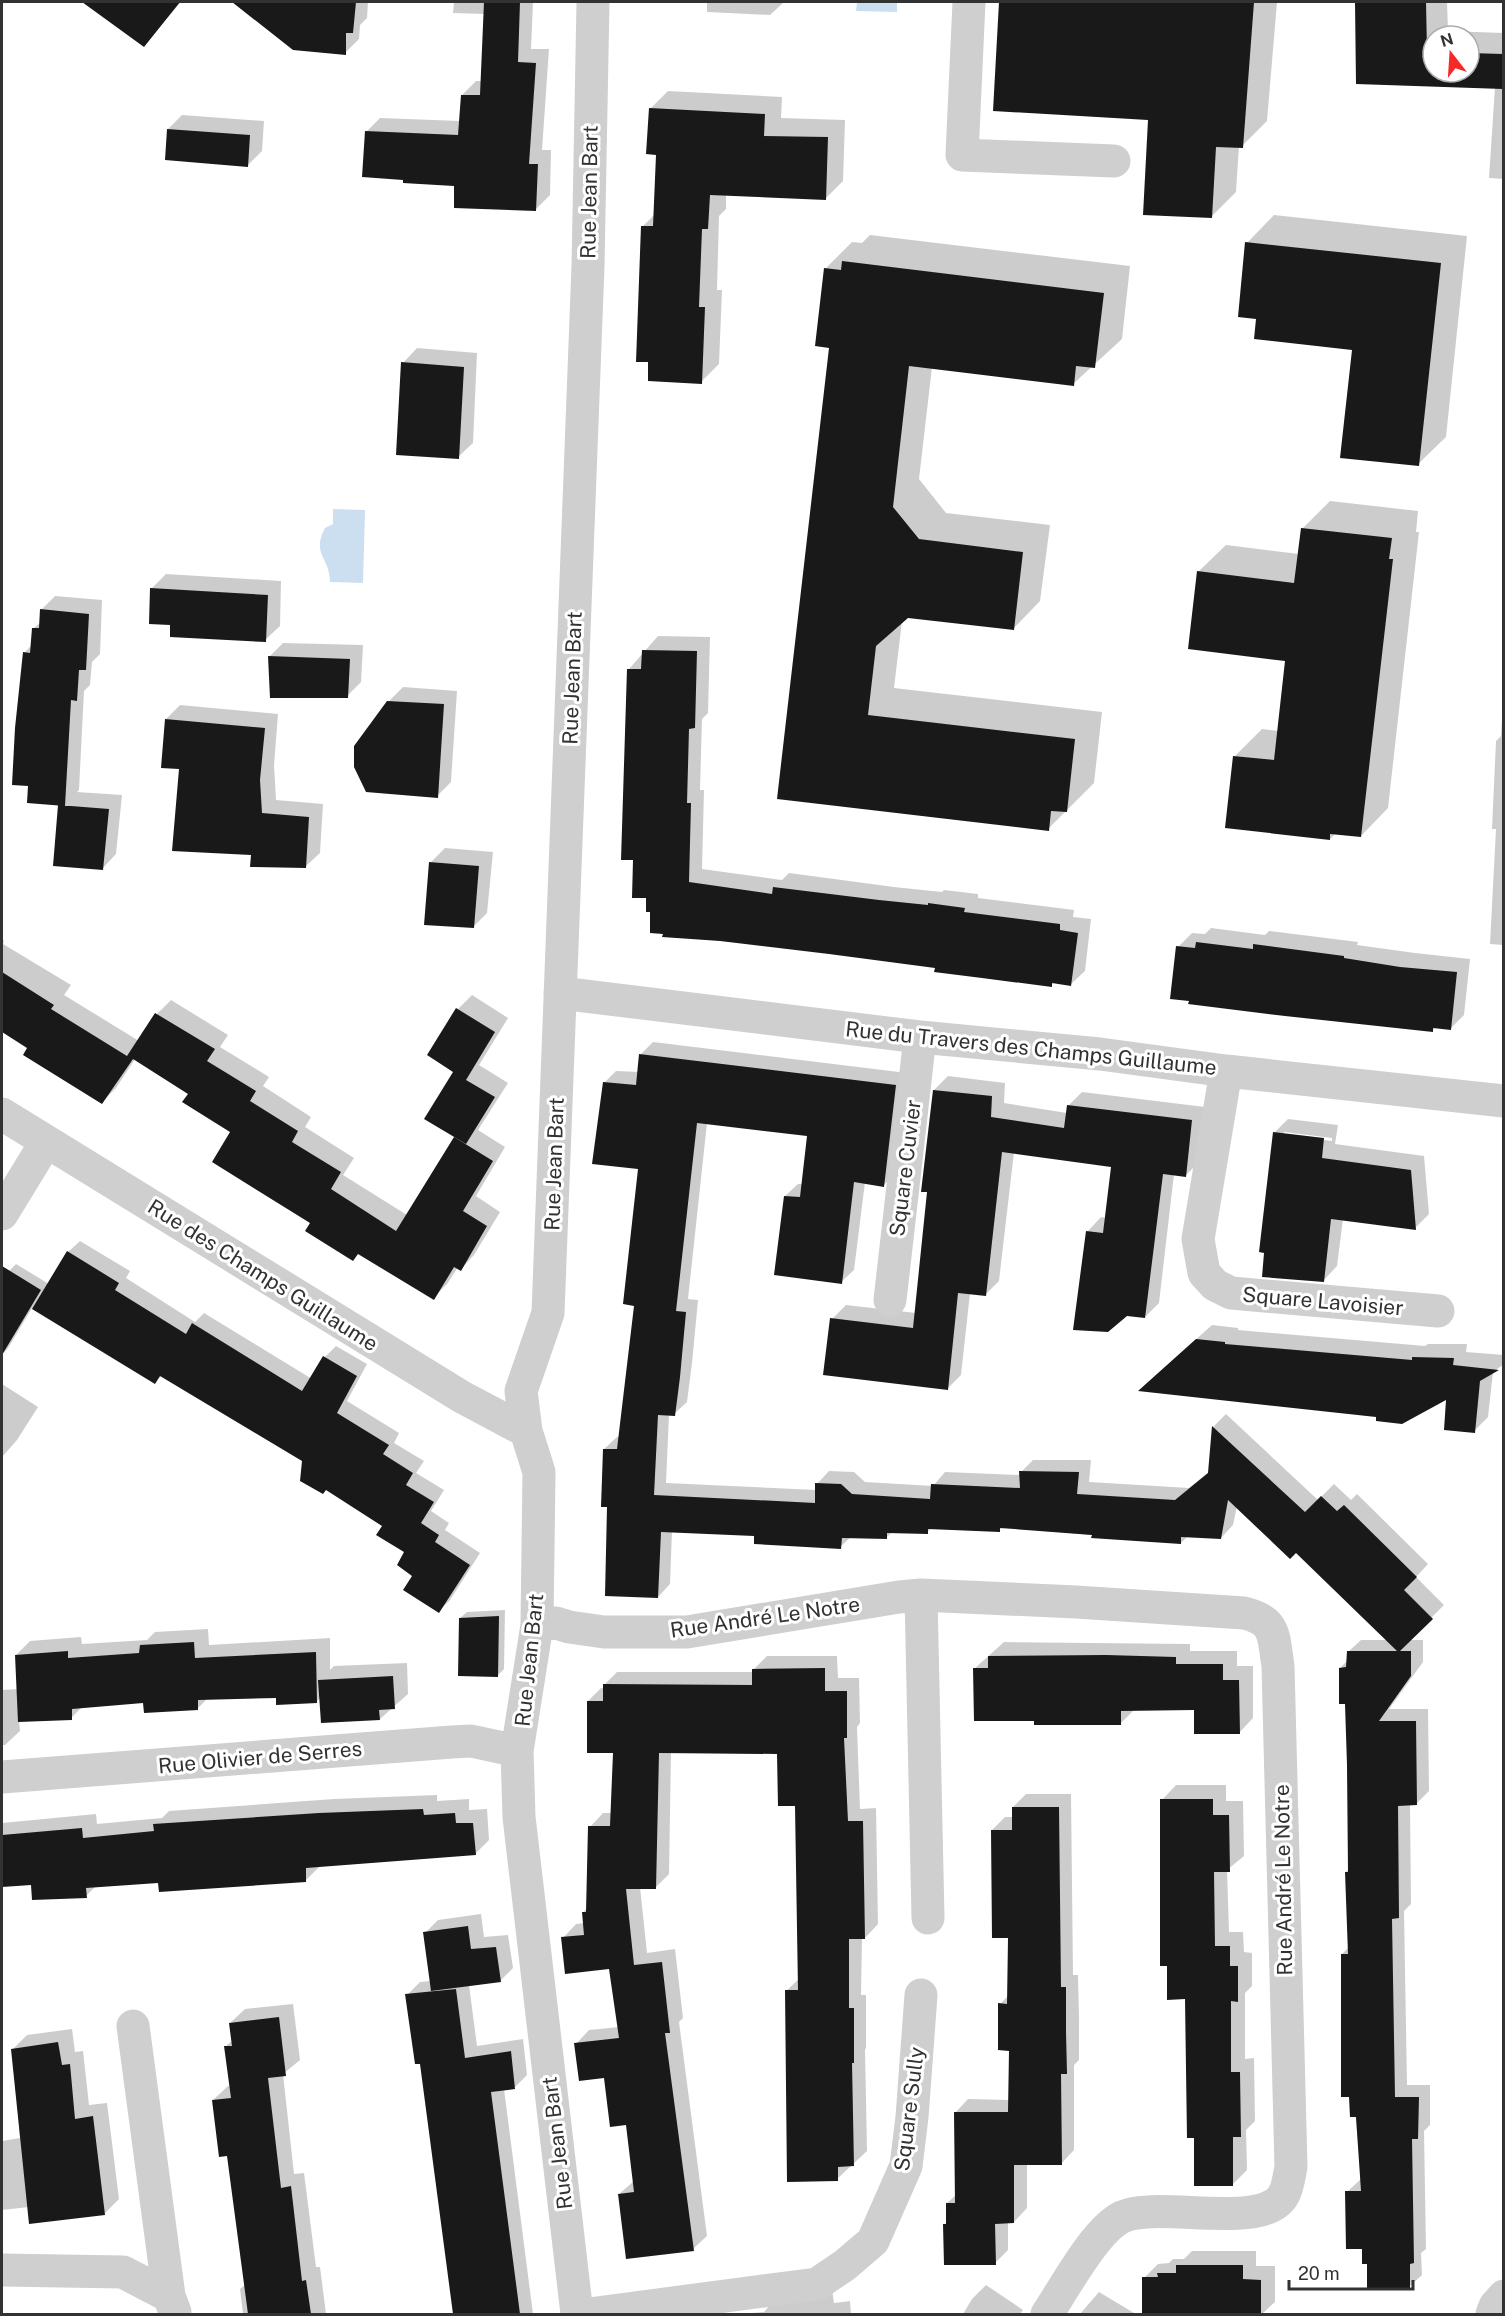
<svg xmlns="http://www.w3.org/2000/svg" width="1505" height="2316" viewBox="0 0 1505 2316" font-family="'Public Sans',sans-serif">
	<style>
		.water { fill: #cbdff1 }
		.shadow { fill: #0003; fill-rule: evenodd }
		.building { fill: #191919 }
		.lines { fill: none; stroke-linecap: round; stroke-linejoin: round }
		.minor { stroke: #cfcfcf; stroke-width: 33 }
		.labels { text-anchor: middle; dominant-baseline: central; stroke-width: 6; stroke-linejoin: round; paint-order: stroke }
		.street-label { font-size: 21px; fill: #323232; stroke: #fff }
	</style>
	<rect width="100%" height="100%" fill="#fff"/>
	<path class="water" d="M857 2H897V12L856 11Z
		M333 509 365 510 363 583 330 582C330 557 311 555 325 528L333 524Z"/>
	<path class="shadow" d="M114 2H181L144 45 104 16Z
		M271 2H368L367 18 360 25 359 39 345 53 256 19Z
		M454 2H533L531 49H549L542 150H551L550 195 536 209 456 185 405 179 366 132 380 118 460 121 462 95 476 81H482L485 14 453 13Z
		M707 2H784L770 15 707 12Z
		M1000 2H1277L1267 121 1242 146H1239L1236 192 1211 217 1150 118 995 110Z
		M1356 2H1447L1448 31 1504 33V179L1489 178 1495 87 1358 82ZM1433 36H1469V72H1433Z
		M668 91 782 97 781 118 845 120 843 181 825 199 726 194V209L719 216 717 290H722L719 364 701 382 642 227 655 214 658 153 650 109Z
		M182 115 264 121 262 151 248 165 168 129Z
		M1274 215 1467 236 1446 437 1418 464 1354 349 1258 318 1247 243Z
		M870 235 1130 266 1122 339 1073 384 932 367 919 479 946 513 1050 525 1040 601 1013 629 907 616 902 621 894 688 1102 712 1094 783 1048 829 778 798 831 346 825 269 852 242 862 243Z
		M417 348 477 353 473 443 458 457 403 363Z
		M1330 501 1418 511 1416 532H1419L1388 808 1361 836 1336 833 1330 839 1235 756 1262 729 1279 731 1287 659 1198 572 1226 545 1299 554 1302 529Z
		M166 574 281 581 280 626 265 640 172 624 152 588Z
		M55 596 102 600 100 654 92 662 90 685 84 691 79 790 77 792 122 795 116 854 102 869 59 804 29 785 24 653 32 645 33 629 41 622V610Z
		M658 636 710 637 708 713 702 719 700 790H704L702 869 782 880 789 873 894 887 942 892 944 890 978 894V898L1074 910 1073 917 1091 919 1085 971 1070 985 1054 982 1051 986 936 967 664 932 652 911 634 858 629 669Z
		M283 643 363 645 361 682 347 696 269 657Z
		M1504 683V945L1490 944 1496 829H1492L1496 741 1501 736Z
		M403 687 457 691 451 782 437 796 388 702Z
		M180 705 278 714 274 765 276 800 323 804 320 853 305 867 252 854 180 768 166 719Z
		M445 848 493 852 487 913 473 927 431 862Z
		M1211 928 1265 935 1269 931 1358 942 1357 945 1415 953 1470 959 1464 1015 1450 1029 1436 1027 1432 1031 1178 947 1192 933 1205 934Z
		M2 939 4 941 3 944 71 985 64 995 139 1041 157 1014 171 1000 228 1035 220 1047 269 1077 263 1086 311 1117 305 1127 354 1158 343 1175 407 1215 456 1137 455 1071 458 1009 472 995 508 1018 479 1065 508 1083 478 1130 505 1147 476 1196 500 1212 474 1255 461 1269 458 1267 447 1284 433 1298 232 1132 190 1093 135 1059 116 1088 102 1102 2 1023Z
		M653 1042 907 1073 896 1172 884 1185 865 1182 854 1270 841 1282 785 1196 798 1184H803L809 1134 707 1123 688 1299 698 1300 692 1363 687 1402 674 1414H669L666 1483 816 1490 817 1484 829 1471 854 1472 865 1482 933 1486 945 1472 1021 1475V1472L1033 1460H1091L1089 1482 1189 1488 1210 1471 1214 1426 1226 1414 1318 1500 1334 1484 1351 1500 1357 1494 1428 1564 1416 1577 1444 1605 1409 1640H1423V1662L1389 1709H1428L1429 1791 1416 1804H1410L1411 1904 1404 1911 1407 2085H1430V2125L1424 2131 1426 2249 1421 2253 1422 2275 1409 2287 1369 2262 1347 2192 1361 2179 1342 1954 1349 1947 1346 1872 1349 1869 1347 1702 1340 1668 1348 1660V1652L1361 1640H1387L1296 1551 1237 1506 1233 1525 1221 1538 1188 1536 1181 1543 1003 1527 999 1530 932 1528 927 1532 893 1531 886 1538 851 1537 840 1547 756 1534 672 1531 670 1584 658 1597 609 1506 604 1449 617 1437H620L635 1305 640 1168 604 1083 616 1071 639 1072 641 1054Z
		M948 1076 1005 1083 1004 1103 1067 1113 1068 1106 1082 1092 1205 1107 1199 1162 1185 1176 1174 1174 1159 1303 1145 1317 1126 1314 1088 1231 1101 1217 1106 1218 1112 1166 1014 1152 999 1281 985 1295 970 1293 961 1375 947 1389 832 1319 846 1305 916 1313 929 1191 934 1090Z
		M1288 1119 1338 1125 1335 1144 1424 1156 1429 1214 1415 1228 1343 1219 1337 1266 1323 1281 1274 1133ZM1284 1132 1332 1138V1141L1284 1135Z
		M80 1241 130 1271 126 1278 195 1322 204 1313 312 1379 325 1357 336 1346 367 1364 347 1401 399 1433 394 1443 424 1461 416 1473 444 1490 431 1511 449 1523 445 1530 480 1553 450 1600 439 1611 415 1575 406 1551 384 1525 303 1460 162 1375 155 1382 32 1308 8 1348 2 1355V1284L9 1271 16 1264 49 1284 68 1252Z
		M1212 1325 1238 1328V1330L1425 1346 1428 1344H1467L1466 1352 1504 1355V1364L1493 1372 1488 1417 1474 1431 1447 1397 1378 1416 1154 1377Z
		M2 1384 38 1407 17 1440 2 1457Z
		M505 1610 504 1669 498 1675 460 1618 467 1612Z
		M208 1629 209 1645 330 1638V1670L334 1666 407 1663 408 1694 380 1719 321 1697 316 1702 277 1696 208 1698 198 1708 144 1701 83 1706 71 1718 19 1721 20 1731 5 1745H2V1690L18 1689 16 1655 30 1641 81 1637 82 1644 147 1640 155 1632Z
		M1004 1642 1190 1644V1651H1237V1666H1253V1718L1239 1733 1195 1708 1135 1709 1121 1723 1036 1719 974 1669Z
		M767 1656H837L838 1678H859L860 1723 857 1727 860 1809 876 1808 878 1924 865 1938H862L861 1995H866V2048L865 2050 867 2151 837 2179 786 1991 800 1978 797 1805 778 1752H671L669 1874 656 1887H640L647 1953 675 1949 683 2018 679 2022 707 2236 693 2249 619 2194 634 2181 627 2124 606 2076 576 2044 589 2030 619 2027 610 1967 563 1938 576 1924 584 1923 583 1913 587 1908 590 1827 603 1813H612L615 1752 588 1701 601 1688H604V1685L617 1672H754V1669Z
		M1176 1785H1226V1801H1243L1244 1856 1227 1870 1229 1932H1243L1244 1952 1252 1953V1986L1245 1993V2059L1254 2058 1255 2121 1246 2130 1247 2170 1233 2184 1195 2136 1187 1998 1162 1800Z
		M1026 1794H1071L1073 1975H1078L1079 2018V2060L1074 2065V2150L1061 2164 1027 2163V2208L1014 2222H1008V2250L995 2263 945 2224 947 2222V2203L957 2194 955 2113 968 2099 1009 2100 1010 2049 1000 2004 1009 1995V1937L992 1830 1005 1817H1014L1013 1807Z
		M437 1795V1801L469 1799V1810L487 1809 489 1840 475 1854 321 1865 306 1880 160 1882 96 1886 86 1896 33 1884 2 1886V1823L96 1814 97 1824 162 1818 169 1811 334 1799Z
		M481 1914 484 1937 508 1935 513 1968 500 1981 469 1985 477 2046 523 2039 527 2075 515 2087 504 2089 533 2314H454L421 2062 407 1995 420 1982 431 1981 425 1933 438 1920Z
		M293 2004 300 2060 283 2074 294 2174 304 2173 316 2267H320L326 2314H243L240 2289 246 2284 228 2154 213 2100 228 2086H231L226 2046 233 2040 230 2023 245 2009Z
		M72 2029 75 2052 83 2051 89 2105 107 2103 119 2199 105 2213 29 2207 2 2210V2141L20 2138 13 2049 27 2035Z
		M1192 2251H1256V2266H1275V2302L1262 2314H1144V2278L1158 2264 1169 2263 1173 2259H1184Z
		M986 2285 1023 2310 1020 2314H963L972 2299Z
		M832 2289 834 2303 850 2301 851 2314H739L764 2312 778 2296Z
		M1099 2292 1134 2313 1133 2314H1080Z"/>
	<path class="building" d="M82 2H180L144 47Z
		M232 2H356L353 33H346V55L293 50Z
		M484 2H520L518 62 536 63 529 164H538L536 211 454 208V186L403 183V180L362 177 365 131 458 135 461 95H480Z
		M999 2H1254L1243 148 1216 147 1212 218 1143 215 1148 120 993 111Z
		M1355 2H1426L1427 51H1433V72H1469V53L1503 54V89L1356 84Z
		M649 108 765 114 764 136 828 137 826 200 710 195 708 229H702L699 307H705L702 384 648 381V362H636L641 226H653L656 155 646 154Z
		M167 129 250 135 248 167 165 160Z
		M1245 242 1441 263 1419 466 1340 458 1352 350 1254 339 1256 319 1238 317Z
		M842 261 1104 293 1095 368 1076 366 1074 386 909 366 893 507 919 539 1023 552 1014 630 908 618 876 646 868 715 1075 739 1067 812 1051 811 1049 831 777 799 829 348 815 346 824 268 841 270Z
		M401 362 464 367 459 459 396 455Z
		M1301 528 1392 538 1389 559H1393L1361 837 1330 834V840L1225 828 1233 756 1274 760 1285 661 1188 649 1197 571 1294 583Z
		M150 588 268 595 266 642 170 637V625L149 624Z
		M40 609 89 614 86 670H79L77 701 71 700 65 806 27 803 28 786 12 785 15 728 23 652 30 653 32 628H39Z
		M642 650 697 651 695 728 689 729 687 803H691L689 882 772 894 773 887 879 900 928 905V903L965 908 964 912 1060 924V930L1078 933 1071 986 1052 983V987L982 978 934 972 935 968 829 954 720 941 662 937 663 934 650 933V912H646V898H632L633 860H621L627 669H641Z
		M268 656 350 659 348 698H270Z
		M387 701 444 704 438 798 366 792 354 767V746Z
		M165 719 265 728 260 780 262 813 309 817 306 868 250 867 251 855 172 851 179 769 161 768Z
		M58 805 109 809 103 870 53 866Z
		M429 862 479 866 474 928 424 925Z
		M1196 942 1253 949V944L1344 956V958L1400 967 1457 972 1451 1030 1433 1028V1032L1285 1016 1188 1004 1189 1001 1170 999 1176 946 1195 948Z
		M2 972 54 1005 51 1009 127 1056 155 1013 215 1049 207 1061 256 1091 250 1101 298 1131 292 1142 341 1172 331 1189 396 1231 454 1137 493 1161 463 1211 487 1226 461 1271 454 1267 434 1300 358 1254 353 1261 305 1231 310 1223 212 1162 230 1132 182 1102 188 1094 133 1059 102 1104 23 1055 27 1048 2 1032Z
		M456 1008 495 1032 466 1080 495 1097 466 1144 424 1119 453 1072 427 1055Z
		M639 1054 896 1085 884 1187 854 1182 842 1284 774 1275 784 1196 800 1197 807 1136 697 1123 676 1311 686 1312 680 1377 675 1416 658 1415 654 1495 815 1503V1483L841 1484 852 1494 930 1499 931 1484 1020 1488 1019 1471 1079 1472 1077 1494 1175 1500 1208 1473 1212 1426 1305 1512 1321 1496 1337 1511 1344 1505 1417 1577 1404 1590 1433 1619 1400 1651H1411V1676L1379 1721H1416L1417 1805 1398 1806 1399 1918 1392 1919 1395 2097H1419L1418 2139H1412L1414 2263 1410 2264V2289H1367V2264H1362V2249H1346L1345 2191H1361L1356 2117H1350L1349 2097H1341V1954H1348L1345 1872H1348L1347 1765 1345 1704H1339V1668L1346 1667 1347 1651H1397L1296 1553 1290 1559 1228 1500 1221 1539 1181 1537V1544L1091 1538 1092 1535 1000 1528V1532L928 1529V1534L887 1533V1539L842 1538 841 1549 754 1544V1536L661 1532 658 1598 605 1596 607 1507H601L603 1449H617L634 1306 623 1304 638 1169 592 1164 603 1082 636 1085Z
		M933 1090 992 1096 991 1117 1064 1128 1067 1105 1192 1120 1186 1177 1163 1174 1145 1318 1127 1316 1108 1332 1073 1330 1086 1231 1103 1233 1111 1167 1002 1152 986 1296 958 1293 948 1390 823 1375 830 1318 913 1328 927 1192H921Z
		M1273 1132 1324 1138 1322 1158 1411 1170 1416 1230 1331 1219 1324 1282 1262 1277 1264 1253 1259 1252Z
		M67 1251 119 1283 115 1290 186 1334 192 1323 302 1391 323 1356 357 1376 337 1413 389 1445 383 1454 413 1473 406 1485 434 1502 421 1523 439 1535 435 1542 470 1565 439 1613 403 1590 412 1576 397 1565 404 1552 376 1535 382 1526 326 1490 323 1494 300 1481 302 1461 160 1376 155 1384 32 1309Z
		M2 1266 41 1290 2 1355Z
		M1196 1339 1225 1342V1344L1412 1360V1357L1454 1358 1453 1365 1499 1370 1480 1381 1475 1433 1444 1430 1446 1400 1402 1424 1376 1421V1417L1138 1391Z
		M499 1616 498 1677 458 1676 459 1618Z
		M194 1642 195 1658 316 1652 317 1703 276 1705V1698L198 1700V1710L144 1713 143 1703 72 1709V1720L18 1722 15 1655 68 1651V1658L139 1653 140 1645Z
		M1106 1655 1176 1657V1664H1223V1680H1239L1240 1734H1194V1710L1121 1711V1725H1034V1721H974L973 1668H988V1656Z
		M825 1668V1691H847V1738H844L848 1821H863L865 1939H849V2008H854V2063H852L854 2166 838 2167V2181L787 2182 785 1990H798L795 1806H778L777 1754 659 1753 656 1889H626L634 1965 662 1962 670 2033H665L694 2251 626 2259 618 2194 634 2192 626 2125 610 2127 604 2078 579 2081 574 2043 619 2038 609 1969 565 1974 561 1937 584 1935 582 1912H586L588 1826H610L613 1753H587V1701H603V1684L752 1685V1669Z
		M393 1676 395 1709 379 1710 380 1720 321 1723 318 1680Z
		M1160 1799H1213V1815H1229L1230 1872H1214L1215 1946H1230V1966H1238V2002L1231 2001V2072H1240L1241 2137H1233V2186H1194V2138H1187L1185 1999 1167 2000V1966H1160Z
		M1012 1807H1059L1061 1987H1066V2032L1067 2074H1061L1062 2165H1014V2223L995 2224 996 2265H944L943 2224H946V2203H955L954 2112H1008L1009 2051 998 2050V2003L1007 2004 1008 1938H992L991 1830H1012Z
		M423 1809 424 1815 455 1813 456 1823H473L476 1855 306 1868V1882L159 1892 158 1883 86 1888 87 1898 32 1900 31 1885 2 1887V1835L82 1828 83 1838 154 1831 153 1824 319 1813Z
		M468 1926 471 1949 496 1947 501 1982 431 1991 423 1932Z
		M456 1989 465 2058 511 2051 515 2089 491 2092 520 2314H453L420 2064H415L405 1994Z
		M279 2017 286 2076 268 2078 281 2188 291 2186 302 2281 306 2280 311 2314H248L227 2156 219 2157 212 2100 231 2098 224 2046H232L229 2023Z
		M58 2042 62 2065 70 2064 75 2119 93 2116 105 2215 29 2224 11 2049Z
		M1176 2265H1243V2279L1261 2280V2314H1142V2277H1158L1157 2273H1176Z"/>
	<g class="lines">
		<path class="minor" d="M969 2 962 155 1114 161
			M560 993 920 1037 1100 1054 1226 1071 1504 1101
			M1226 1071 1198 1239 1204 1273 1215 1285 1231 1293 1438 1311
			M2 1114 462 1397 526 1431
			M2 1214 46 1142
			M890 1300 920 1037
			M921 1595 928 1918
			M537 1625 556 1623 569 1627 604 1632H687L899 1597 921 1595 1076 1602 1244 1613C1277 1621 1273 1636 1278 1666L1291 2167C1289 2176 1288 2187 1284 2194 1265 2232 1158 2200 1122 2217 1095 2230 1064 2289 1047 2314
			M2 1777 452 1742 471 1741 517 1751
			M133 2026 169 2296
			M2 2270 123 2272 169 2296 175 2312
			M577 2314 519 1817 517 1751 537 1625 539 1472 526 1431 521 1391 548 1313 588 266 593 2
			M589 2314 817 2284 845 2265 873 2241 906 2166 912 2117 921 1995
			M1492 2314 1495 2306 1504 2296"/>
	</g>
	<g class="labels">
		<g class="street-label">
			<text transform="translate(589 192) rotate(-89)">Rue Jean Bart</text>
			<text transform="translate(572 678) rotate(-88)">Rue Jean Bart</text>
			<text transform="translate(1031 1048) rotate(6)">Rue du Travers des Champs Guillaume</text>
			<text transform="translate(554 1164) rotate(-88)">Rue Jean Bart</text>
			<text transform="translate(905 1168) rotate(-83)">Square Cuvier</text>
			<text transform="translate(263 1275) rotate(32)">Rue des Champs Guillaume</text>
			<text transform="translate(1323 1301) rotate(5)">Square Lavoisier</text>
			<text transform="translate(765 1617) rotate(-8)">Rue André Le Notre</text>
			<text transform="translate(529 1660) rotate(-84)">Rue Jean Bart</text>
			<text transform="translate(260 1757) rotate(-5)">Rue Olivier de Serres</text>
			<text transform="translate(1283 1880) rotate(-91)">Rue André Le Notre</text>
			<text transform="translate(909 2109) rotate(-83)">Square Sully</text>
			<text transform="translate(557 2143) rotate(-97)">Rue Jean Bart</text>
		</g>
	</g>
	<rect width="1505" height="2316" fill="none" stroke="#323232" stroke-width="6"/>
	<g transform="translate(1451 54) rotate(343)"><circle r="28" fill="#ffffff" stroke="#adadad" stroke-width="1.5"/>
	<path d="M0-4.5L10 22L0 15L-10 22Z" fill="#f62928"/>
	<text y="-9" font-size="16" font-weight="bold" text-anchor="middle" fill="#323232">N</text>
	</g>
	<path d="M1289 2280v9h124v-9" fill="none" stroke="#323232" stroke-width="3"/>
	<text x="1298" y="2280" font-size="18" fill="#323232" stroke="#ffffff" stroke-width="4.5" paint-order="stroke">20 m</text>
</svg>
